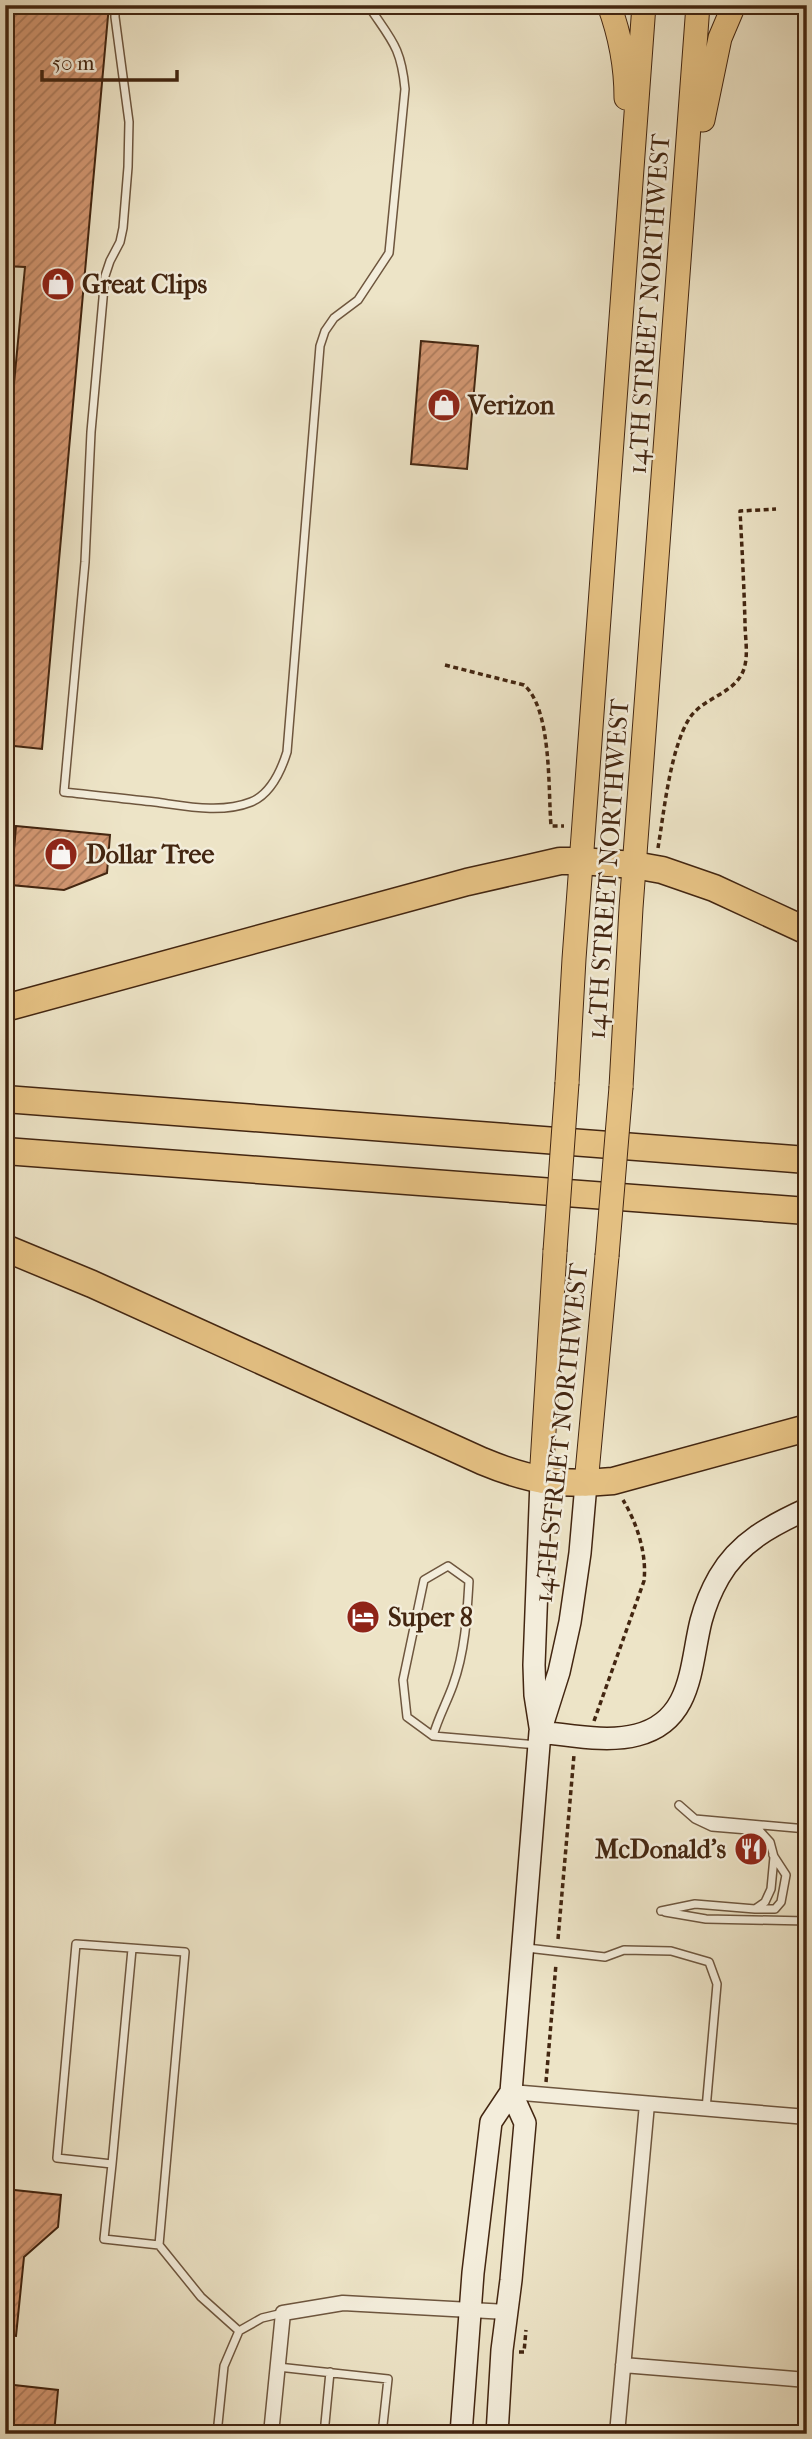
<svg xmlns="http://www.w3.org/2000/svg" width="812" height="2439" viewBox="0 0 812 2439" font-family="'IM FELL French Canon',serif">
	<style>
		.pitch { fill: #c0c290; stroke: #827450; stroke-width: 2 }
		.building { fill: url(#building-hatch); stroke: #432611; stroke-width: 2 }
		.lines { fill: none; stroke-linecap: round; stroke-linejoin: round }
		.lane-casing { stroke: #6e563e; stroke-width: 10 }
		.street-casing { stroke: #6e563e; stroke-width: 17 }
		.secondary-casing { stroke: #432611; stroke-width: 24 }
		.primary-casing { stroke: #432611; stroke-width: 25 }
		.highway-casing { stroke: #432611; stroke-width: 29 }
		.path { stroke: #432611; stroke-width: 3.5; stroke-dasharray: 5 3.5; stroke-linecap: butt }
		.lane { stroke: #f3eddb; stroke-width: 7 }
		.street { stroke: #f3eddb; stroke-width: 14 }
		.secondary { stroke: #f3eddb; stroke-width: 21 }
		.primary { stroke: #e6c284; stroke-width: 23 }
		.highway { stroke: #e6c284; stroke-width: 26 }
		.primary-bridge-casing { stroke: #432611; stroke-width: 25; stroke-linecap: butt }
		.primary-bridge { stroke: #e6c284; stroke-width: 23 }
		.labels { text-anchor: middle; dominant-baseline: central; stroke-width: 5; stroke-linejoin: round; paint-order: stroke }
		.poi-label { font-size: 26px; font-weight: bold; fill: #432611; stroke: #f3eddb; text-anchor: start }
		.street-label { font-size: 26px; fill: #432611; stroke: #f3eddb }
	</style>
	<defs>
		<pattern id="building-hatch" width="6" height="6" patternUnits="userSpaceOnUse" patternTransform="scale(1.75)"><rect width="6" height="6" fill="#d29772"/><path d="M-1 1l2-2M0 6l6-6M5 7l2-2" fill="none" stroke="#ac7b5c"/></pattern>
	</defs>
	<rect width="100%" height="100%" fill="#ede4c7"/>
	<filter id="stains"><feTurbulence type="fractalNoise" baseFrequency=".00286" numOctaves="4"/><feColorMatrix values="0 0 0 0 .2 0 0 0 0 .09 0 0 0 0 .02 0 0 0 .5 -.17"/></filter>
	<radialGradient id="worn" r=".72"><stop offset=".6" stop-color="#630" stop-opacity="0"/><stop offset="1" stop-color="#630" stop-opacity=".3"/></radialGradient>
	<path class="pitch" d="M5 1528C13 1559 12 1587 5 1618Z"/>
	<path class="building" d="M5 5H109L42 749 5 745V394H13L25 267 5 266Z
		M421 341 478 346 467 469 411 464Z
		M16 826 110 835 107 873 64 890 11 885Z
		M5 2189 61 2195 58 2227 24 2257 16 2336 5 2335Z
		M5 2384 58 2390 54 2434H5Z"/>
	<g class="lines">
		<defs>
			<path id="lane" d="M115 5V17L129 122 128 167 123 228 120 242 110 261 105 276 91 432 85 562 64 792C94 795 125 799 155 802 185 806 221 814 251 802 271 794 281 771 287 752L320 346 325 331 334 318 358 300 389 253 405 89C401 46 391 40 368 5
				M433 1736C438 1718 447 1702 453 1685 465 1652 467 1616 469 1581L448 1566 424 1580 403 1680 407 1717 433 1736 538 1745
				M679 1805 695 1819 807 1829
				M756 1909H775L781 1902 786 1875 773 1855
				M661 1911 695 1904 755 1909 765 1902 771 1889 774 1857 770 1842 760 1831 712 1827 695 1819
				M665 1912 706 1919 807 1921
				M527 1948 605 1957 624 1950 671 1951 709 1962 717 1984 706 2109
				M112 2164 132 1949
				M159 2245 185 1952 76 1944 57 2158 112 2164 104 2239 159 2245 201 2297 239 2331 224 2366 217 2434
				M239 2331 262 2318 283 2313
				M278 2367 388 2379 382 2434
				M324 2434 330 2372"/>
			<path id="street" d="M511 2092 807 2117
				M623 2365 807 2380
				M271 2434 283 2313 343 2303 507 2312
				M617 2434 647 2104"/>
			<path id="secondary" d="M540 1727 535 1695 534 1665 541 1481
				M540 1732C571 1735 607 1743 637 1735 693 1721 690 1665 701 1621 705 1606 711 1591 719 1577 739 1542 772 1525 807 1509
				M461 2434 473 2273 491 2122 511 2092 540 1732 559 1672 570 1622 580 1553 586 1484
				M497 2434 502 2350 511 2280 525 2123 511 2092"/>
			<path id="primary" d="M609 5C620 35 626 66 626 98
				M703 120 720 38 734 5
				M567 1083 574 959 644 5
				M621 1087 631 908 698 5
				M541 1481 555 1251
				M586 1484 607 1256"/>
			<path id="highway" d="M5 1008 467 882 560 861H581L634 865 662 870 714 888 807 931
				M5 1099 807 1160
				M5 1151 807 1211
				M5 1248 92 1284 482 1461C530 1481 562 1486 613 1481L807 1428"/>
		</defs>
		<use href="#lane" class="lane-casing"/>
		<use href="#street" class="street-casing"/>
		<use href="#secondary" class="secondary-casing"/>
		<use href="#primary" class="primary-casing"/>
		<use href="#highway" class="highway-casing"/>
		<path class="path" d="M445 665 524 685C552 709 548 789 551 826H564
			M658 848C664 812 670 750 689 719 703 696 739 694 745 665 748 652 745 636 745 623 744 585 742 548 740 511L776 509
			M594 1721 644 1581C647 1554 637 1523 623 1500
			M558 1939 574 1755
			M546 2082 556 1964
			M519 2352H524L526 2330"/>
		<use href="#lane" class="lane"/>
		<use href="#street" class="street"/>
		<use href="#secondary" class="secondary"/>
		<use href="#primary" class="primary"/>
		<use href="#highway" class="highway"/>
		<defs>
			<path id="primary-bridge" d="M555 1251 567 1083
				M607 1256 621 1087"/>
		</defs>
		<use href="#primary-bridge" class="primary-bridge-casing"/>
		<use href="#primary-bridge" class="primary-bridge"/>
	</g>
	<defs>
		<symbol id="shop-disc" viewBox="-11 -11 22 22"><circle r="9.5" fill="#8f2418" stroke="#f3eddb"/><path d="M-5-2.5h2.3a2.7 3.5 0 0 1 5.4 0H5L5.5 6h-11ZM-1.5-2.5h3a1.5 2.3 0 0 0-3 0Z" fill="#fff"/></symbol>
		<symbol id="hotel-disc" viewBox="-11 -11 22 22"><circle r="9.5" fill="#8f2418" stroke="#f3eddb"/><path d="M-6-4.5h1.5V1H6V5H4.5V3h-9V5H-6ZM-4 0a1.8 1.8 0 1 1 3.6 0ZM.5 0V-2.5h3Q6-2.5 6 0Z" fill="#fff"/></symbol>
		<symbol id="restaurant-disc" viewBox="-11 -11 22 22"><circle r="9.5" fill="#8f2418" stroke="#f3eddb"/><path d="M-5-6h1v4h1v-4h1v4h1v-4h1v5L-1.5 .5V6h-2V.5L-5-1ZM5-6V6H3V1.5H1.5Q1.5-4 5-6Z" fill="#fff"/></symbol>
	</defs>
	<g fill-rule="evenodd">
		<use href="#shop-disc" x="39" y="265" width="38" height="38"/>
		<use href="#shop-disc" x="425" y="386" width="38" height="38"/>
		<use href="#shop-disc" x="42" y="835" width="38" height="38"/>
		<use href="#hotel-disc" x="344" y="1598" width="38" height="38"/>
		<use href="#restaurant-disc" x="732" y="1830" width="38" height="38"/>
	</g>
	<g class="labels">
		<g class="poi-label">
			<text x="82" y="284">Great Clips</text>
			<text x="468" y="405">Verizon</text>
			<text x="86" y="854">Dollar Tree</text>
			<text x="388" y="1617">Super 8</text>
			<text x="726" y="1849" text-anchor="end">McDonald's</text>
		</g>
		<g class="street-label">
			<text transform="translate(649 304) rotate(-86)">14TH STREET NORTHWEST</text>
			<text transform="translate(608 869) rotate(-86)">14TH STREET NORTHWEST</text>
			<text transform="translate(561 1433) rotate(-84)">14TH STREET NORTHWEST</text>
		</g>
	</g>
	<rect width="812" height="2439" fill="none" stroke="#ede4c7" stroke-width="28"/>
	<rect x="7" y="7" width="798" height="2425" fill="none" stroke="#432611" stroke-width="3.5"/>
	<rect x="14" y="14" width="784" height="2411" fill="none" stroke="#432611" stroke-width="2"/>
	<path d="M42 70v10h135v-10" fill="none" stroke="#432611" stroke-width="3.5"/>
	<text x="52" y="70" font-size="21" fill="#432611" stroke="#f3eddb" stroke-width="5" paint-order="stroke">50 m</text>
	<rect width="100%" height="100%" filter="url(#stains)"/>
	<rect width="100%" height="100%" fill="url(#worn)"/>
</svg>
